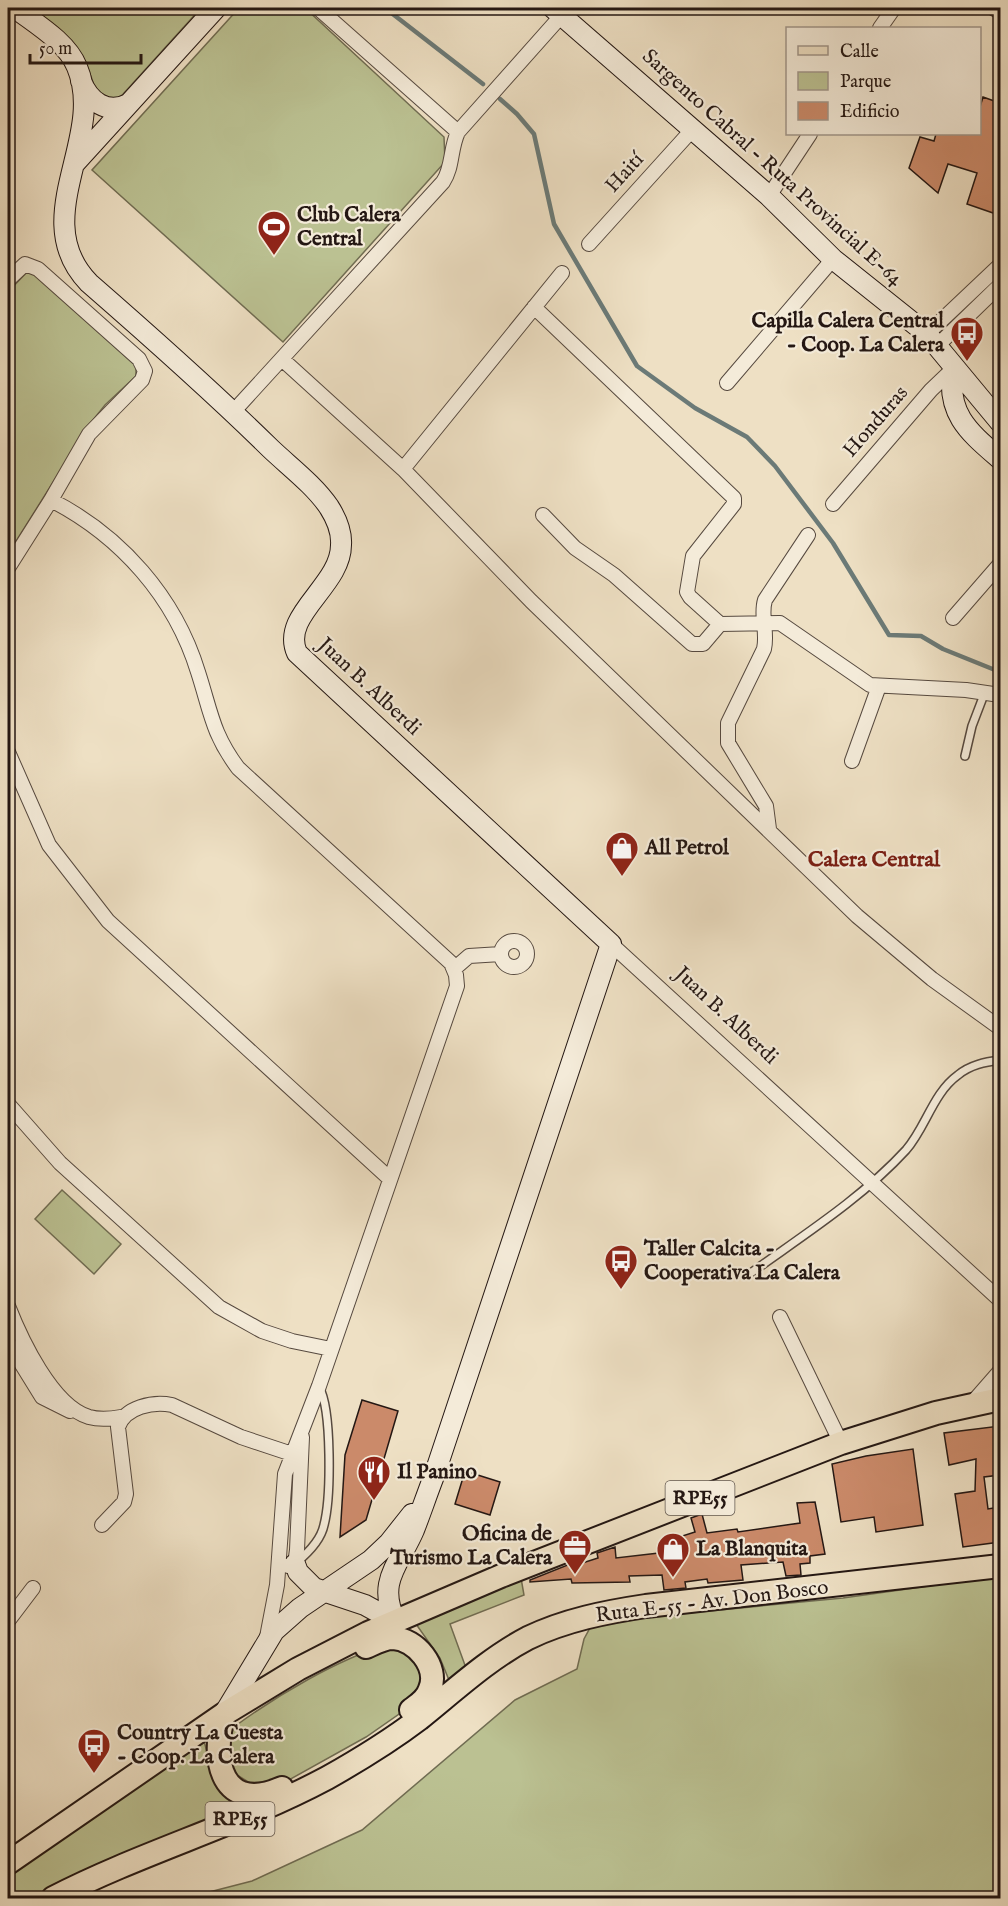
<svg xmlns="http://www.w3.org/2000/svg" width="1008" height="1906" viewBox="0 0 1008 1906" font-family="'IM FELL English',serif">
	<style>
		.green { fill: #bbc192; stroke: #706c52; stroke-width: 1.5 }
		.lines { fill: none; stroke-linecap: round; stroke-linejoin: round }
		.stream { stroke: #6b7a77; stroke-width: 4.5 }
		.building { fill: #cb8a6a; stroke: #241713; stroke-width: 1.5 }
		.lane-casing { stroke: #56493f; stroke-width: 10 }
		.street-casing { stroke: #56493f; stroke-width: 16 }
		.secondary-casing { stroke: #241713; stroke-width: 22 }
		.primary-casing { stroke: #241713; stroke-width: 26 }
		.lane { stroke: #f4ebd9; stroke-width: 7 }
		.street { stroke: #f4ebd9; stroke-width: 14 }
		.secondary { stroke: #f4ebd9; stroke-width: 20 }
		.primary { stroke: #eee0c4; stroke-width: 22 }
		.labels { text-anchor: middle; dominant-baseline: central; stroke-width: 4.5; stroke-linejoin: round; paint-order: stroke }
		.shield { fill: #f4ebd9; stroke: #62574e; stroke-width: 1.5 }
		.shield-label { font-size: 20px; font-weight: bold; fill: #241713 }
		.street-label { font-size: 21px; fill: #241713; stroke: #f4ebd9 }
		.poi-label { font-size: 21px; font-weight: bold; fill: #241713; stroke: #f4ebd9; text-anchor: start }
		.neighbourhood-label { font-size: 22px; font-weight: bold; fill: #7a1f14; stroke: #f4ebd9 }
	</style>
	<rect width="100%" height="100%" fill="#eee0c4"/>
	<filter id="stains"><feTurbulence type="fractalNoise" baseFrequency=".00333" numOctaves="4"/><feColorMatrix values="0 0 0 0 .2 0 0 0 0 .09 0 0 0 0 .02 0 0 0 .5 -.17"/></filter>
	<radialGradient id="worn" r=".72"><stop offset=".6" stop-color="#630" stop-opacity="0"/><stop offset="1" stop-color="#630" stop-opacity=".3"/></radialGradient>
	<path class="green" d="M27 8H201L115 103C83 86 100 83 84 65 67 44 46 26 27 8Z
		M239 8H305L444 137 445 162 283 342 92 170Z
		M27 272 35 274 136 366V376L105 405 89 425 8 554V292Z
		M62 1190 121 1244 94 1274 35 1219Z
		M1000 1576V1898H186L252 1881 362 1830 515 1700 577 1669 584 1639 590 1628 616 1620 843 1598Z
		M521 1578 524 1595 450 1624 466 1668 449 1680 440 1658 416 1624Z
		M388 1644 413 1653 423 1676 412 1705 366 1737 287 1781 255 1786 237 1775 231 1766 228 1733 234 1727C277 1695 337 1660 388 1644Z
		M204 1741 213 1775 243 1805 36 1898H8V1874Z"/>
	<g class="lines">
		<path class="stream" d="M385 8 483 84
			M500 99 517 114 534 134 554 224 637 366 695 408 747 437 775 466 833 543 889 635 921 636 943 649 1000 672"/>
	</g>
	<path class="building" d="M983 97 1000 103V211L998 210 996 214 967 204 977 173 948 164 938 193 909 168 920 137 934 141 936 134H980V107Z
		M362 1400 398 1411 366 1520 340 1537 345 1455Z
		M1000 1426V1461L997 1462 1000 1475 984 1477 988 1509 1000 1507V1542L963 1547 955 1494 975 1491 976 1459 949 1465 944 1433Z
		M913 1449 923 1525 876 1532 874 1517 841 1522 832 1464 866 1456Z
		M465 1471 500 1482 490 1515 455 1504Z
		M815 1502 825 1554 810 1556V1563L800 1564 801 1575 786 1576 783 1562 741 1565 743 1580 708 1583 707 1579 685 1582 686 1588 664 1590 662 1575 629 1576 630 1582 572 1583 571 1579 530 1582V1580L570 1564V1567L598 1558 597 1553 615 1547 616 1558 676 1551V1538L695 1532 691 1518 702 1514 707 1533 737 1529 738 1532 800 1523 797 1503Z"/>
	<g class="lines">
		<defs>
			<path id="lane" d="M965 756 972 726 985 692
				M748 1275C802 1236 861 1199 906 1150 926 1127 933 1093 958 1075 970 1065 985 1062 1000 1060
				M297 1562C309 1552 321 1540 324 1525 331 1498 332 1409 319 1387"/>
			<path id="street" d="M318 8 458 132
				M993 8 1000 12
				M880 28 894 8
				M769 196 810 134
				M589 244 692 130
				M8 280 25 264 38 269 139 359 145 371 142 380 89 434 51 500 8 568
				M534 307 734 498V504L693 556 687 592 690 597 720 624 780 623 870 685 966 690 1000 695
				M927 334 1000 265
				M937 346 1000 285
				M283 360 403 469 531 601 857 916 932 979 1000 1028
				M727 383 833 259
				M233 412 443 182C453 167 450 149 458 132L562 15
				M403 469 562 273
				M51 500C121 536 175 597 198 672 211 712 212 733 238 768L451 963 456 975 457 986 319 1386 285 1474 277 1585 267 1637
				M833 504 931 390 953 369
				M543 515 575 548 614 575 692 644H703L720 624
				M953 618 1000 564
				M8 752 49 845 108 921 390 1179
				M852 761 879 686
				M769 829 766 806 728 743V723L764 649C768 632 760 616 765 600L808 535
				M501 954a13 13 0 1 1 26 0a13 13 0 1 1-26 0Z
				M611 944 1000 1300
				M454 969 469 956 501 954
				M8 1104 60 1163 219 1307 262 1331 292 1341 331 1349
				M8 1306C21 1339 52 1406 89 1417 100 1420 110 1419 121 1417
				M780 1317 841 1443
				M8 1342 42 1397 70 1411
				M972 1403 1000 1371
				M102 1525 124 1502 126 1494 118 1427C125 1407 153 1401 172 1405L241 1437 292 1454
				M288 1566 295 1564 297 1550 302 1437
				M8 1621 33 1588"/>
			<path id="secondary" d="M15 8C36 24 67 42 77 67 107 138 26 218 89 283 151 337 212 391 271 449 290 467 314 485 329 507 336 518 342 531 341 545 341 586 280 615 297 653L611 944 434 1476C427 1494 421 1512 414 1530 399 1565 376 1582 396 1622
				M553 8 769 196 833 259 927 334 1000 422
				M81 81C89 101 107 115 128 104
				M75 163 216 8
				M953 369C946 414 969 432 1000 459
				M295 1564 298 1572 314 1588 365 1605 396 1622
				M224 1714 274 1631 300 1608 371 1560 389 1543 412 1514"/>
			<path id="primary" d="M366 1647C375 1643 384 1638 393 1638 416 1639 439 1667 430 1689 427 1699 419 1704 411 1710
				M224 1714C210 1761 222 1814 282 1788
				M8 1863 224 1714 298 1669 368 1633 501 1576 841 1443 936 1413 1000 1399
				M53 1898C142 1852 239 1825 327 1778 359 1760 390 1741 419 1719 454 1691 488 1659 528 1638 565 1620 606 1612 646 1606L1000 1566"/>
		</defs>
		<use href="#lane" class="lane-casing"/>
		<use href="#street" class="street-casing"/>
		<use href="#secondary" class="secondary-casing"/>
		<use href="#primary" class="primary-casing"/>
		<use href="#lane" class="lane"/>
		<use href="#street" class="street"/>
		<use href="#secondary" class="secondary"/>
		<use href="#primary" class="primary"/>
	</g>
	<defs>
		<symbol id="stadium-pin" viewBox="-11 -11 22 30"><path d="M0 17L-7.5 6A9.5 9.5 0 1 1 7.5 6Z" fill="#8f2418" stroke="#f4ebd9"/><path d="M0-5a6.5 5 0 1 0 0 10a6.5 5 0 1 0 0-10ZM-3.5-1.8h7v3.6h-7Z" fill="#fff"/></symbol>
		<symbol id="bus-pin" viewBox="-11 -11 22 30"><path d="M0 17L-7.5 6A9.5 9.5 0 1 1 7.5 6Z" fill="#8f2418" stroke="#f4ebd9"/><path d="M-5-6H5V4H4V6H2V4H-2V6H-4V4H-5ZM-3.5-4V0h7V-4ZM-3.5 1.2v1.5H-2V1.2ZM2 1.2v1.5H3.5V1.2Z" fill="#fff"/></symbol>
		<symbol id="shop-pin" viewBox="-11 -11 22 30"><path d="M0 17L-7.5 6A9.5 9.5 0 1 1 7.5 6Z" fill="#8f2418" stroke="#f4ebd9"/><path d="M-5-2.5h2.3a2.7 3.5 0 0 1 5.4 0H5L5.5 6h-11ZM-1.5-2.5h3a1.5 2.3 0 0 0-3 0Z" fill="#fff"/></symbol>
		<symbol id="restaurant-pin" viewBox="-11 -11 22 30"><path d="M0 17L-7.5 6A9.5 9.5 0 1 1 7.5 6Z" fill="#8f2418" stroke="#f4ebd9"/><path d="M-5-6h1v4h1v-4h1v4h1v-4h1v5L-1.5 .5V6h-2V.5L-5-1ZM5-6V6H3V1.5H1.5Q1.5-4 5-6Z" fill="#fff"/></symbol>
		<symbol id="office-pin" viewBox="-11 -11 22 30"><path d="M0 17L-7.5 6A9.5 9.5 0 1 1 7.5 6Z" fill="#8f2418" stroke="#f4ebd9"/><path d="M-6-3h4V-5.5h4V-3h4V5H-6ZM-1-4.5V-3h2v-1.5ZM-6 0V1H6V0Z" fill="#fff"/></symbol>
	</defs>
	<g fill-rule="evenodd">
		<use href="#stadium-pin" x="255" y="208" width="38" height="52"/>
		<use href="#bus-pin" x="948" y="314" width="38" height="52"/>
		<use href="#shop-pin" x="603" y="829" width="38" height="52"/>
		<use href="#bus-pin" x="602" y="1242" width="38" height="52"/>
		<use href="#restaurant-pin" x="355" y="1453" width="38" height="52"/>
		<use href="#office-pin" x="556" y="1527" width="38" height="52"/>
		<use href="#shop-pin" x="654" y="1530" width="38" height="52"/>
		<use href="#bus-pin" x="75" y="1726" width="38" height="52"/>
	</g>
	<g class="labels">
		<g class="shield">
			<rect x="665.5" y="1481" width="69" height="34" rx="4.5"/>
			<rect x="205.5" y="1802" width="69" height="34" rx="4.5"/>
		</g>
		<g class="shield-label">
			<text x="700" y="1498">RPE55</text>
			<text x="240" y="1819">RPE55</text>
		</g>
		<g class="street-label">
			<text transform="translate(772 168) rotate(42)">Sargento Cabral - Ruta Provincial E-64</text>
			<text transform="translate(625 173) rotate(-48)">Haití</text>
			<text transform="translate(876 422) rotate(-49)">Honduras</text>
			<text transform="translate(369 687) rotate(43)">Juan B. Alberdi</text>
			<text transform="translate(726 1016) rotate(43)">Juan B. Alberdi</text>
			<text transform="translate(712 1602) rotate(-7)">Ruta E-55 - Av. Don Bosco</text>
		</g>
		<g class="poi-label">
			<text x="297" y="215">Club Calera<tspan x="297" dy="24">Central</tspan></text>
			<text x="944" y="321" text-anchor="end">Capilla Calera Central<tspan x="944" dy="24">- Coop. La Calera</tspan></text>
			<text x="645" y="848">All Petrol</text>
			<text x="644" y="1249">Taller Calcita -<tspan x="644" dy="24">Cooperativa La Calera</tspan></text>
			<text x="397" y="1472">Il Panino</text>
			<text x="552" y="1534" text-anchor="end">Oficina de<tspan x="552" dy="24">Turismo La Calera</tspan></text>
			<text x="696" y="1549">La Blanquita</text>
			<text x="117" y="1733">Country La Cuesta<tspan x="117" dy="24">- Coop. La Calera</tspan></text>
		</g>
		<g class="neighbourhood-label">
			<text x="874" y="860">Calera Central</text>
		</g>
	</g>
	<rect width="1008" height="1906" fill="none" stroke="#eee0c4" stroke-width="30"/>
	<rect x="9" y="9" width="990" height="1888" fill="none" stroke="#241713" stroke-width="3"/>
	<rect x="15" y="15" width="978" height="1876" fill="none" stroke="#241713" stroke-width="1.5"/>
	<rect x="786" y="27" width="195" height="108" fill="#f4ebd9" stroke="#a1968a" stroke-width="1.5"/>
	<rect x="798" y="46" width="30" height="9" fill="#eee0c4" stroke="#a1968a" stroke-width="1.5"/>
	<text x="840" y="57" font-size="18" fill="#241713">Calle</text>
	<rect x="798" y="72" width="30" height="18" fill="#bbc192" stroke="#a1968a" stroke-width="1.5"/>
	<text x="840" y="87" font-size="18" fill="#241713">Parque</text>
	<rect x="798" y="102" width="30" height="18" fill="#cb8a6a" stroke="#a1968a" stroke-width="1.5"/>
	<text x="840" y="117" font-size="18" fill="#241713">Edificio</text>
	<path d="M30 54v9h111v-9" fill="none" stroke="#241713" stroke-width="3"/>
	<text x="39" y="54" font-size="18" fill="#241713" stroke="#f4ebd9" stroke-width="4.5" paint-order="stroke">50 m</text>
	<rect width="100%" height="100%" filter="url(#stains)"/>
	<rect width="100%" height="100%" fill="url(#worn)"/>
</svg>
